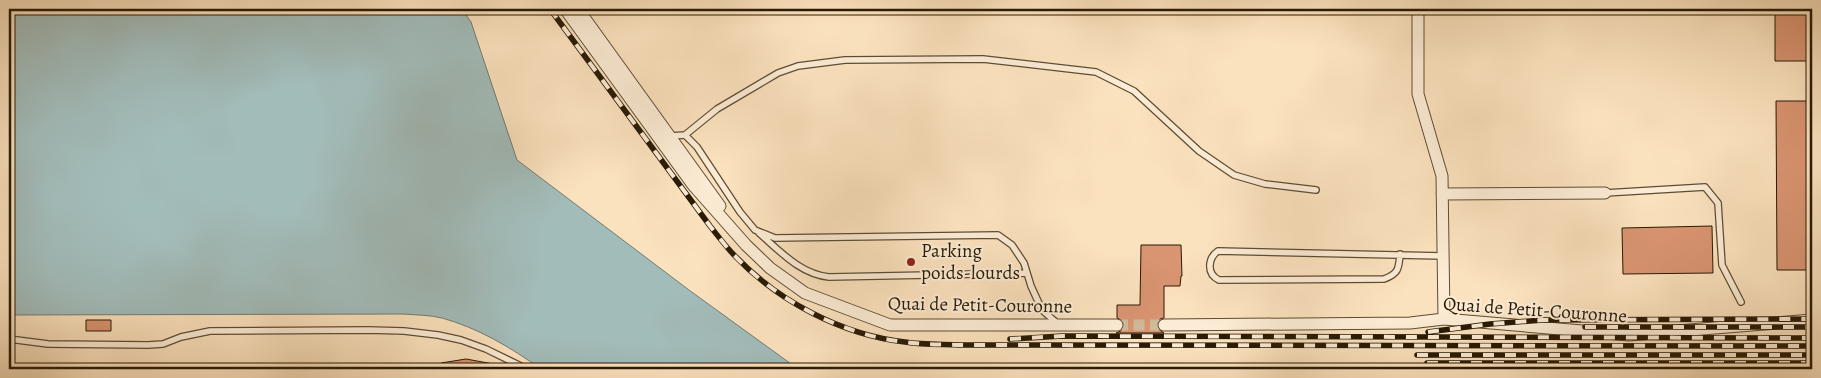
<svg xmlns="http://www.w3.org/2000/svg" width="1821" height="378" viewBox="0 0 1821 378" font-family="Alegreya,serif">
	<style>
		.water { fill: #a2bcba; stroke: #717b72 }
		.building { fill: #d99471; stroke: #281a06 }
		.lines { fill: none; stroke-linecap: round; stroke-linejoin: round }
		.street-tunnel { stroke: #d1ba99; stroke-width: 11; stroke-dasharray: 11 5.5; stroke-linecap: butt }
		.lane-casing { stroke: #5d4c34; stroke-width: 8 }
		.street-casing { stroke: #5d4c34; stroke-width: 13 }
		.lane { stroke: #fcecd5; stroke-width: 5.5 }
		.street { stroke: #fcecd5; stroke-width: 11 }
		.rail-casing { stroke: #281a06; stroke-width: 5.5 }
		.rail { stroke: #fcecd5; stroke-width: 4; stroke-dasharray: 11; stroke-linecap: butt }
		.poi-dot { fill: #8f2418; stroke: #fcecd5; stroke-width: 2 }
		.labels { text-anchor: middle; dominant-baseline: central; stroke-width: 4; stroke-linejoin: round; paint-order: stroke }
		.poi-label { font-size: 19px; fill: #281a06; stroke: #fcecd5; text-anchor: start }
		.street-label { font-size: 19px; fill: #281a06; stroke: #fcecd5 }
	</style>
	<rect width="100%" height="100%" fill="#fbe2be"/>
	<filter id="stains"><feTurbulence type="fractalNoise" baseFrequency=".004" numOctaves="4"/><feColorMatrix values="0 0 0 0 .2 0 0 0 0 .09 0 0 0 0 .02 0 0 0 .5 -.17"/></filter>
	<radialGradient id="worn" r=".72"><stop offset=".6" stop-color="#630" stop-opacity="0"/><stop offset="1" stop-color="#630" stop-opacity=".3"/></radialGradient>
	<path class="water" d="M9 9H462L471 22 517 160 689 290 798 369H541C510 347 478 328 442 318 430 315 416 315 403 314L9 315Z"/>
	<path class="building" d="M1775 9H1812V61H1775Z
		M1776 101H1812V270H1777Z
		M1712 226 1713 273 1623 274 1622 228Z
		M1141 245H1181L1182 276H1181L1180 286H1164V318L1160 319 1157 325 1158 329 1164 333H1116L1121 331 1124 325 1123 321 1117 318V305H1140Z
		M86 320H111V331H86Z
		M466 359 499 365 498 369H441V363Z"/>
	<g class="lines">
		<path class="street-tunnel" d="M1117 325H1164"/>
		<defs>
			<path id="lane" d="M685 135 717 109 778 73 798 66 845 60 983 59 1096 72 1134 91 1199 151 1234 175 1265 184 1316 190
				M670 136 685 135 697 147 740 212 755 230 775 238 998 235 1012 245 1024 263 1031 286 1042 310 1058 324
				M1605 193 1705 187 1718 203 1722 265 1741 302
				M759 233C780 251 800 274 829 277L1027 273
				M1400 254C1399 269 1398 274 1384 279L1219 280C1206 274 1208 258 1218 251L1443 256
				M9 339 48 344 148 345 163 344 181 337 210 331 369 330 404 331 438 335 461 340 486 349 527 369"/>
			<path id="street" d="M565 9 693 185 746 245 770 268 805 293 890 325H1117
				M578 9 720 206
				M1418 9V94L1442 176 1444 319
				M1442 194 1605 193
				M1164 325 1410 323 1444 319 1629 335 1812 320"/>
		</defs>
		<use href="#lane" class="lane-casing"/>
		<use href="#street" class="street-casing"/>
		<use href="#lane" class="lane"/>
		<use href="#street" class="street"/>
		<defs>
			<path id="rail" d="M550 9 710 226C718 236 726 247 735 256 778 301 842 335 905 342 924 345 943 344 962 345L1812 346
				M1585 327H1812
				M1428 332 1490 324 1543 320 1812 319
				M1010 339 1062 336 1812 338
				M1417 355H1812
				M1427 363H1812"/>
		</defs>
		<use href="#rail" class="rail-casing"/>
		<use href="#rail" class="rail"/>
	</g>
	<circle class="poi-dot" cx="911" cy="262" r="5"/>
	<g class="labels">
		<g class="poi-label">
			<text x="921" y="251">Parking<tspan x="921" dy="22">poids-lourds</tspan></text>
		</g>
		<g class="street-label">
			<text transform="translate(980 305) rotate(1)">Quai de Petit-Couronne</text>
			<text transform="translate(1535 310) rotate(4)">Quai de Petit-Couronne</text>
		</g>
	</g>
	<rect width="1821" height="378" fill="none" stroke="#fbe2be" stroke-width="30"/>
	<rect x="10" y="10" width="1801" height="358" fill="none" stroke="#281a06" stroke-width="2.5"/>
	<rect x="15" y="15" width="1791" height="348" fill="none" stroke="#281a06"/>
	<rect width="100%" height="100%" filter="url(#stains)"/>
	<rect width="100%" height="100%" fill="url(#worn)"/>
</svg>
